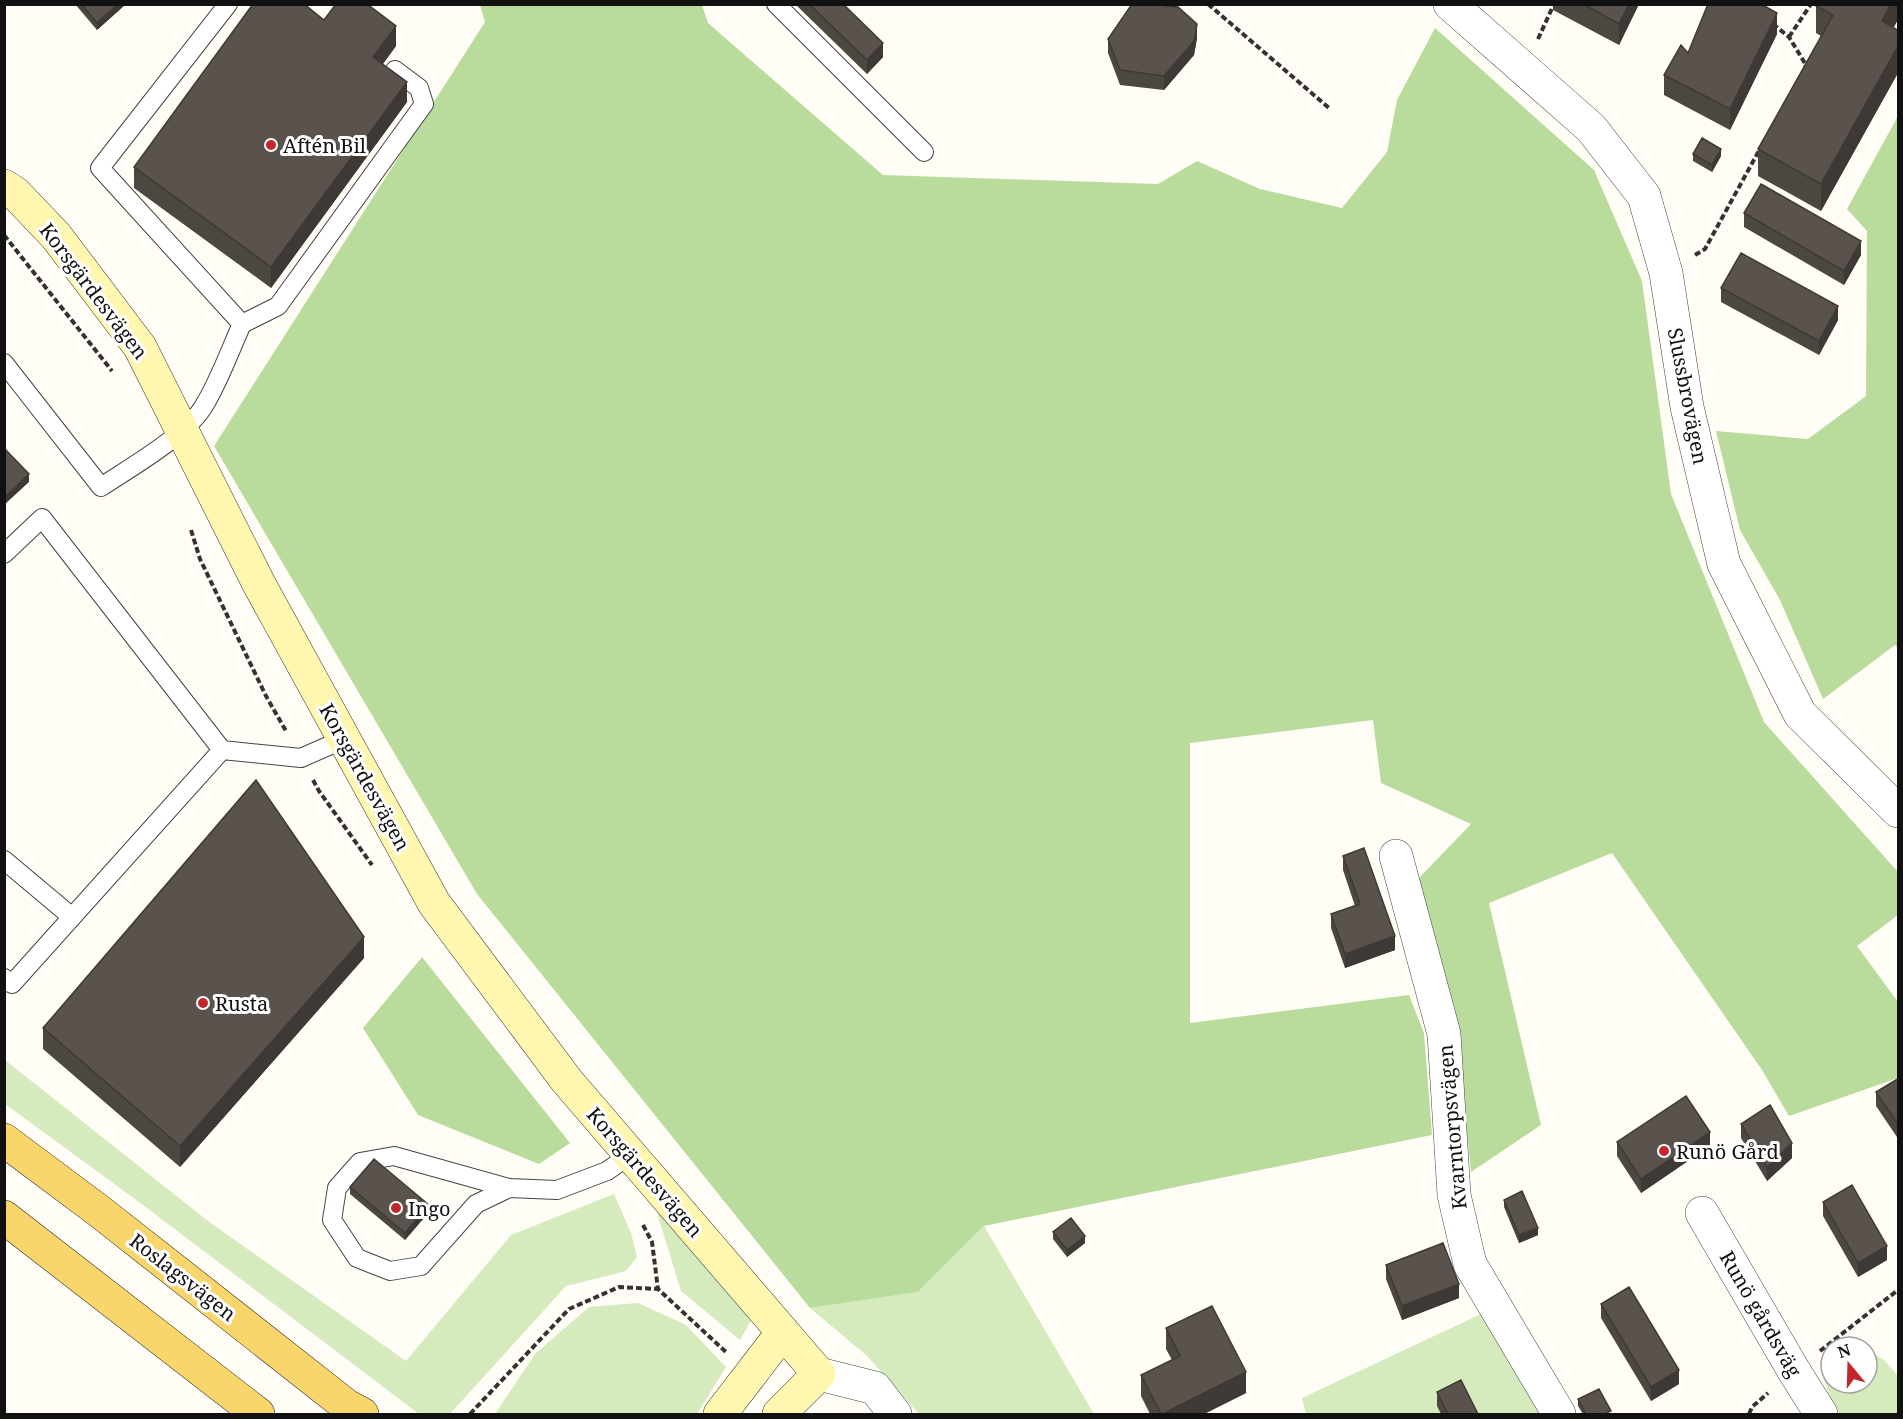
<svg xmlns="http://www.w3.org/2000/svg" width="1903" height="1419" viewBox="0 0 1903 1419" font-family="'Noto Serif',serif">
	<style>
		.green { fill: #d5ebbd }
		.forest { fill: #b9dc9c }
		.lines { fill: none; stroke-linecap: round; stroke-linejoin: round }
		.lane-casing { stroke: #444; stroke-width: 20 }
		.street-casing { stroke: #444; stroke-width: 34 }
		.secondary-casing { stroke: #333; stroke-width: 34 }
		.primary-casing { stroke: #222; stroke-width: 34 }
		.path { stroke: #333; stroke-width: 4; stroke-dasharray: 6 3; stroke-linecap: butt }
		.lane { stroke: #fff; stroke-width: 18 }
		.street { stroke: #fff; stroke-width: 33 }
		.secondary { stroke: #fff6b0; stroke-width: 33 }
		.primary { stroke: #f9d66b; stroke-width: 33 }
		.wall { fill: #4d4742 }
		.shaded-wall { fill: #3f3936 }
		.building { fill: #5a524d; stroke: #3f3936; stroke-width: 1.5 }
		.poi-dot { fill: #c4262e; stroke: #fff; stroke-width: 2 }
		.labels { text-anchor: middle; dominant-baseline: central; stroke-width: 6; stroke-linejoin: round; paint-order: stroke }
		.poi-label { font-size: 20px; fill: #111; stroke: #fff; text-anchor: start }
		.street-label { font-size: 20px; fill: #111; stroke: #fff }
	</style>
	<rect width="100%" height="100%" fill="#fffdf5"/>
	<path class="green" d="M5 1060 208 1221 406 1361 511 1235 614 1194 631 1233 637 1257 626 1271 566 1286 450 1414H419L139 1202 5 1104Z
		M654 1203 752 1319 740 1340 681 1291Z
		M984 1226 1094 1414H919L866 1355 810 1308 918 1292Z
		M638 1303 686 1325 726 1367 697 1414H495L535 1354 589 1307Z
		M1483 1313 1543 1414H1306L1302 1398Z
		M1867 1349 1884 1360 1898 1376V1414H1836L1834 1411 1823 1376 1831 1359V1383H1867Z"/>
	<path class="forest" d="M480 5H702L708 23 883 175 1158 184 1197 161 1260 189 1342 208 1387 152 1397 100 1435 28 1594 170 1642 281 1671 494 1764 722 1898 872V915L1857 946 1898 1002V1078L1789 1116 1762 1070 1612 853 1489 903 1541 1125 1471 1172 1458 1043 1418 879 1471 824 1381 783 1373 720 1190 743V1023L1409 995 1424 1033 1432 1135 984 1226 918 1292 810 1308 477 894 214 446 485 22Z
		M1898 116V648L1895 645 1823 699 1780 600 1740 530 1716 431 1808 439 1866 396 1867 231 1847 209Z
		M422 957 570 1143 539 1164 418 1115 363 1028Z"/>
	<g class="lines">
		<defs>
			<path id="lane" d="M776 4 924 152
				M242 324 278 306 424 104 419 88 395 70
				M4 363 101 487C131 467 188 435 205 404 220 379 230 350 242 324L100 168 228 4
				M4 554 42 518 222 750 301 758 344 739
				M4 860 72 917
				M4 978 12 984 222 750
				M509 1188 476 1204 421 1266 390 1271 357 1258 332 1220 337 1188 360 1162 394 1156 509 1188 557 1190 607 1171 630 1155"/>
			<path id="street" d="M1450 4 1591 128 1644 196 1666 273 1687 407 1724 564 1800 714 1898 811
				M1396 856 1444 1034 1454 1195 1470 1264 1559 1414
				M1702 1213 1794 1371 1821 1414
				M819 1374 875 1388 895 1414"/>
			<path id="secondary" d="M4 186 15 193 56 236 140 347 259 584 434 903 567 1081 819 1374 779 1414
				M720 1414 783 1332"/>
			<path id="primary" d="M4 1140 99 1211 347 1406 362 1414
				M4 1217 258 1414"/>
		</defs>
		<use href="#lane" class="lane-casing"/>
		<use href="#street" class="street-casing"/>
		<use href="#secondary" class="secondary-casing"/>
		<use href="#primary" class="primary-casing"/>
		<path class="path" d="M1208 4 1329 108
			M1773 24 1789 37 1806 65 1805 67
			M1789 37 1811 4
			M1538 39 1554 4
			M4 235 112 371
			M1695 255 1705 249 1761 147
			M191 530 200 559 266 696 286 731
			M313 780 319 791 372 865
			M643 1225 652 1242 658 1289 727 1353
			M1820 1351 1898 1290
			M470 1414 569 1309 619 1287 658 1289
			M1749 1414 1752 1407 1768 1393"/>
		<use href="#lane" class="lane"/>
		<use href="#street" class="street"/>
		<use href="#secondary" class="secondary"/>
		<use href="#primary" class="primary"/>
	</g>
	<path class="wall" d="M75 4H126L97 30Z
		M795 4H843L883 57 867 74Z
		M1553 4H1639L1619 45 1553 10Z
		M1899 4V18L1893 28 1899 31V71L1821 211 1758 176V149L1821 36 1816 33V6Z
		M324 20 396 46 383 64 407 102 271 288 134 188V167Z
		M1777 34 1730 130 1664 95V75L1688 53Z
		M1197 38 1194 55 1164 90 1120 85 1108 53V39Z
		M1693 154 1721 156 1712 172 1693 161Z
		M1744 213 1861 255 1844 285 1744 227Z
		M1721 288 1838 320 1819 355 1721 302Z
		M1343 856 1395 950 1345 968 1331 928V914L1355 906 1343 870Z
		M364 958 180 1167 43 1049V1028Z
		M1899 1078V1140L1876 1106V1092Z
		M1741 1124 1792 1158 1767 1181 1741 1138Z
		M1617 1142 1710 1146 1641 1193 1617 1156Z
		M350 1187 429 1212 405 1240 350 1194Z
		M1504 1200 1538 1235 1519 1243 1504 1207Z
		M1823 1202 1887 1260 1858 1277 1823 1216Z
		M1053 1232 1085 1243 1067 1257 1053 1239Z
		M1386 1265 1459 1298 1402 1320 1386 1279Z
		M1601 1304 1679 1384 1651 1401 1601 1318Z
		M1166 1328 1246 1393 1204 1414H1150L1141 1396V1375L1172 1360 1166 1349Z
		M1437 1392 1478 1414H1441L1437 1406Z
		M1578 1399 1611 1414H1583L1578 1406Z"/>
	<path class="shaded-wall" d="M118 4H126L97 30V23Z
		M1629 4H1639L1619 45V24Z
		M1891 4H1899V18L1882 48V21Z
		M1777 13V34L1730 130V109Z
		M1197 24V38L1194 55 1164 90V76Z
		M396 26V46L373 77V57Z
		M883 43V57L867 74V60Z
		M1899 44V71L1821 211V184Z
		M407 82V102L271 288V267Z
		M1721 149V156L1712 172V165Z
		M1861 241V255L1844 285V271Z
		M1838 306V320L1819 355V341Z
		M29 474V482L4 505V498Z
		M1395 936V950L1345 968V954Z
		M364 937V958L180 1167V1146Z
		M1710 1132V1146L1641 1193V1179Z
		M1792 1143V1158L1767 1181V1167Z
		M429 1205V1212L405 1240V1233Z
		M1538 1228V1235L1519 1243V1235Z
		M1085 1236V1243L1067 1257V1250Z
		M1887 1246V1260L1858 1277V1263Z
		M1459 1284V1298L1402 1320V1306Z
		M1679 1370V1384L1651 1401V1387Z
		M1246 1372V1393L1204 1414H1162Z"/>
	<path class="building" d="M81 4H118L97 23Z
		M253 4H304L324 20 336 4H367L396 26 373 57 407 82 271 267 134 167Z
		M809 4H843L883 43 867 60Z
		M1132 4H1148L1178 7 1197 24 1194 41 1164 76 1120 70 1108 39Z
		M1583 4H1629L1619 24Z
		M1708 4H1761L1777 13 1730 109 1664 75 1681 45 1688 53Z
		M1817 4H1891L1882 21 1899 31V44L1821 184 1758 149 1833 15 1816 6Z
		M1702 138 1721 149 1712 165 1693 154Z
		M1761 184 1861 241 1844 271 1744 213Z
		M1741 253 1838 306 1819 341 1721 288Z
		M4 448 29 474 4 498Z
		M256 780 364 937 180 1146 43 1028Z
		M1364 848 1395 936 1345 954 1331 914 1360 904 1343 856Z
		M1899 1078V1126L1876 1092Z
		M1686 1096 1710 1132 1641 1179 1617 1142Z
		M1770 1105 1792 1143 1767 1167 1741 1124Z
		M374 1159 429 1205 405 1233 350 1187Z
		M1852 1185 1887 1246 1858 1263 1823 1202Z
		M1522 1191 1538 1228 1519 1235 1504 1200Z
		M1071 1218 1085 1236 1067 1250 1053 1232Z
		M1443 1243 1459 1284 1402 1306 1386 1265Z
		M1629 1287 1679 1370 1651 1387 1601 1304Z
		M1212 1306 1246 1372 1162 1414H1161L1141 1375 1180 1356 1166 1328Z
		M1461 1380 1478 1414H1448L1437 1392Z
		M1599 1389 1611 1411 1604 1414H1586L1578 1399Z"/>
	<g class="poi-dot">
		<circle cx="271" cy="145" r="6"/>
		<circle cx="203" cy="1003" r="6"/>
		<circle cx="1664" cy="1151" r="6"/>
		<circle cx="396" cy="1208" r="6"/>
	</g>
	<g class="labels">
		<g class="poi-label">
			<text x="283" y="145">Aftén Bil</text>
			<text x="215" y="1003">Rusta</text>
			<text x="1676" y="1151">Runö Gård</text>
			<text x="408" y="1208">Ingo</text>
		</g>
		<g class="street-label">
			<text transform="translate(94 291) rotate(53)">Korsgärdesvägen</text>
			<text transform="translate(1688 396) rotate(79)">Slussbrovägen</text>
			<text transform="translate(365 777) rotate(61)">Korsgärdesvägen</text>
			<text transform="translate(1452 1127) rotate(-95)">Kvarntorpsvägen</text>
			<text transform="translate(645 1172) rotate(49)">Korsgärdesvägen</text>
			<text transform="translate(183 1277) rotate(38)">Roslagsvägen</text>
			<text transform="translate(1761 1314) rotate(60)">Runö gårdsväg</text>
		</g>
	</g>
	<rect width="1903" height="1419" fill="none" stroke="#111111" stroke-width="12"/>
	<g transform="translate(1849 1365) rotate(341)"><circle r="28" fill="#ffffff" stroke="#a0a0a0" stroke-width="1.5"/>
	<path d="M0-4.5L10 22L0 15L-10 22Z" fill="#c4262e"/>
	<text y="-9" font-size="16" font-weight="bold" text-anchor="middle" fill="#111111">N</text>
	</g>
</svg>
